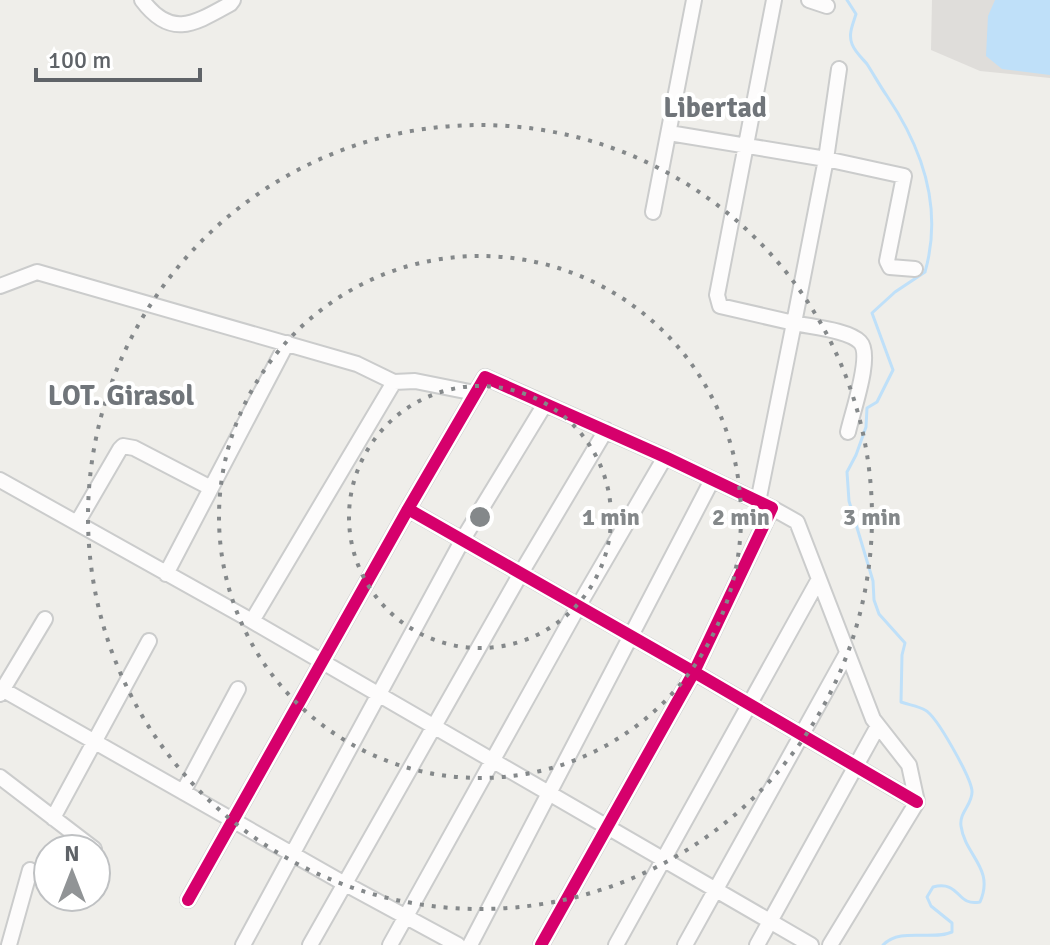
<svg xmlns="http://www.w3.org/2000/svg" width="1050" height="945" viewBox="0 0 1050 945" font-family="Signika,sans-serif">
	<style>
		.industrial { fill: #dfddda }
		.water { fill: #bfe0f9 }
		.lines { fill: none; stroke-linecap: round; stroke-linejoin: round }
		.stream { stroke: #bfe0f9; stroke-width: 3 }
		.minor-casing { stroke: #cbcccc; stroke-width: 18 }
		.minor { stroke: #fdfcfc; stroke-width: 14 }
		.cycleway-casing { stroke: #fff; stroke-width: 17 }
		.cycleway { stroke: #d6006c; stroke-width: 12 }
		.ring { fill: none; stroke: #84888a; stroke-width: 4; stroke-dasharray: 4 8 }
		.labels { text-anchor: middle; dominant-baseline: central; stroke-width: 8; stroke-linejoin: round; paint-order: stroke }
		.quarter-label { font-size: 28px; font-weight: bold; fill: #70757a; stroke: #fff }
		.centre { fill: #84888a; stroke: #fff; stroke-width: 4 }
		.ring-label { font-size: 24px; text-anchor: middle; font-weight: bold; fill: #84888a; stroke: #fff; stroke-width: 8; stroke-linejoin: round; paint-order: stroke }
	</style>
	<rect width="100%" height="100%" fill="#efeeea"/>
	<path class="industrial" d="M932 0H1050V78L980 71 931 50Z"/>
	<path class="water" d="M995 0H1050V75L1002 69 986 56 988 16Z"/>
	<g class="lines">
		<path class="stream" d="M847 0 856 14C853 24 848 34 852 44 855 52 862 58 867 64 874 75 880 86 887 96 923 149 943 209 925 272L895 292 872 313 893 370 877 402 867 408 866 427 856 455 847 472 849 501 873 581 874 600 879 614 905 643 902 655 901 702C909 705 918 706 925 710 937 716 971 778 972 791 973 804 959 812 961 826 965 856 995 868 980 902 956 907 961 880 933 887L927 897 931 906 952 923V932C931 941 901 927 883 945"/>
		<defs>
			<path id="minor" d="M142 0C171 39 194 24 230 4L233 0
				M809 0 827 6
				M839 69 826 159 794 323C811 327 848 330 860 342 873 355 852 413 848 432
				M669 133 826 159 904 176 887 261 890 267 915 269
				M653 212 694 0
				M0 286 37 272 357 364 394 382 415 381 475 393
				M0 480 252 621 394 382
				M758 502 794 323 720 306 717 295 774 0
				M772 508 797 522 873 719 909 765 917 802 830 945
				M408 509 485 377 665 457 772 508 694 672 917 802
				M77 523 120 449 123 446 134 448 211 488
				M166 574 287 343
				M252 621 811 945
				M0 688 338 880 458 945
				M0 694 45 619
				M0 777 94 849
				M183 792 238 689
				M53 818 149 641
				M188 900 408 509 694 672 541 945
				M9 945 30 870
				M243 945 463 539 545 404
				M310 945 521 573 606 430
				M390 945 579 605 665 457
				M470 945 712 480
				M616 945 819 579
				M685 945 847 653
				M757 945 878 726"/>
		</defs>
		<use href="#minor" class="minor-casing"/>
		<use href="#minor" class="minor"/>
		<defs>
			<path id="cycleway" d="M408 509 485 377 665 457 772 508 694 672 917 802
				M188 900 408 509 694 672 541 945"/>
		</defs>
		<use href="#cycleway" class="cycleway-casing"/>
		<use href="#cycleway" class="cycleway"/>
	</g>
	<g class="ring">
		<circle cx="480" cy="517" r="131"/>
		<circle cx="480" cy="517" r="261"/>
		<circle cx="480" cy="517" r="392"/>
	</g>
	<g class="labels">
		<g class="quarter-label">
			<text x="715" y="108">Libertad</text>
			<text x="121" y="396">LOT. Girasol</text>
		</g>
	</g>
	<circle cx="480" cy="517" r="12" class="centre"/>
	<g class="ring-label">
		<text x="611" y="525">1 min</text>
		<text x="741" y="525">2 min</text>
		<text x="872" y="525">3 min</text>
	</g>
	<g transform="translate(72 873)"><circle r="38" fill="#ffffff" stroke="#bfc1c3" stroke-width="2"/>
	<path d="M0-6L14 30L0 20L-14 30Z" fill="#919496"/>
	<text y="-12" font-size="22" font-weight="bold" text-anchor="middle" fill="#5f6368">N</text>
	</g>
	<path d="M36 68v12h164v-12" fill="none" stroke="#5f6368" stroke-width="4"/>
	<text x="48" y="68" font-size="24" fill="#5f6368" stroke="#ffffff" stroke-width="6" paint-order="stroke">100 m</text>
</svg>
